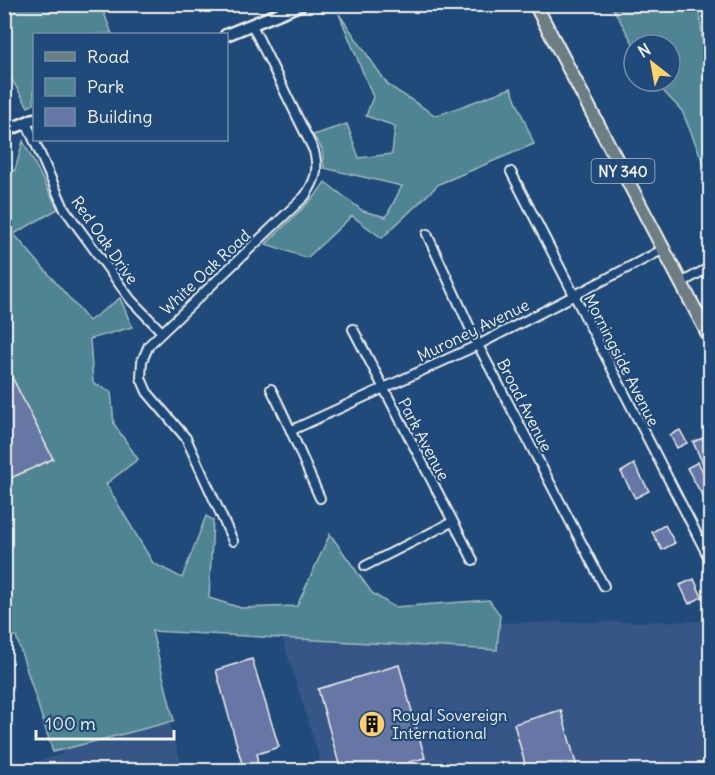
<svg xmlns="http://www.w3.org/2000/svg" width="715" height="775" viewBox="0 0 715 775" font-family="Delius,sans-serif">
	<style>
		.built { fill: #345787 }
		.green { fill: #4f8492; stroke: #a2babd; stroke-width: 1.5 }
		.building { fill: #6676a5; stroke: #f4f1e8; stroke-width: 1.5 }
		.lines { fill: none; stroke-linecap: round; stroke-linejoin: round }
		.street-casing { stroke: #f4f1e8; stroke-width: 12 }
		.secondary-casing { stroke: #f4f1e8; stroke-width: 15 }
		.primary-casing { stroke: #f4f1e8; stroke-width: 16 }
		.street { stroke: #1f4a7a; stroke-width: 8 }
		.secondary { stroke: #1f4a7a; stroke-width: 10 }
		.primary { stroke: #6c7e84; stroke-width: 12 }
		.labels { text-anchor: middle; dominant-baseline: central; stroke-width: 4.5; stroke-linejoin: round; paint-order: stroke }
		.shield { fill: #1f4a7a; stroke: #b4bfc7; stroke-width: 1.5 }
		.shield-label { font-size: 15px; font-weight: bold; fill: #f4f1e8 }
		.street-label { font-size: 16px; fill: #f4f1e8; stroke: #1f4a7a }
		.poi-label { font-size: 16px; fill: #f4f1e8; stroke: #1f4a7a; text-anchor: start }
	</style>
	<rect width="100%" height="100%" fill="#1f4a7a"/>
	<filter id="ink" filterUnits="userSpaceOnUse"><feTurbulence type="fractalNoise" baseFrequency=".0167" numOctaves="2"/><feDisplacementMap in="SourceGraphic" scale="12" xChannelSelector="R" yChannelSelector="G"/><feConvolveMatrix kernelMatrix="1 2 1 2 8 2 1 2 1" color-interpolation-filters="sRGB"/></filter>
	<g filter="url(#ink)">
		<path class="built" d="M710 621V770H323L278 625Z
			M142 626 183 770H9L62 754 18 628Z"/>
		<path class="green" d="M4 5H101L112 34H34V104L28 107 5 68Z
			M611 5H699L702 38 710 47V179L682 111 654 81H670V45H634Z
			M339 14 388 85 436 116 511 88 534 144 439 184 382 238 352 216 307 258 266 244 316 195 325 182 363 211 386 217 402 186 324 168 322 149 313 135 347 124 359 158 392 154 395 126 366 116 373 97Z
			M23 141 58 209 14 234 89 321 120 298 132 327 90 339 93 383 111 392 114 424 138 459 106 484 153 563 182 578 206 516 213 520 209 598 241 608 297 606 330 534 372 593 394 607 489 600 500 615 497 650 152 631 174 721 53 752 16 636H5L4 175 15 170Z"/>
		<path class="building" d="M4 361 53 459 4 481Z
			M680 430 687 443 677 448 670 435Z
			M703 438 711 449V461L703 464 693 442Z
			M698 462 711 488V511L687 468Z
			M634 464 649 491 635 498 621 472Z
			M665 525 675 543 662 550 652 532Z
			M694 579 702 597 689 604 680 585Z
			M252 659 279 747 257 754 258 771H244L216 670Z
			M399 665 425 758 409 762 412 771H341L318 689Z
			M561 710 578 771H527L514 724Z"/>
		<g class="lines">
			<defs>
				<path id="street" d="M26 122 64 208 131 300 161 331
					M511 172 710 560
					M427 234 478 345 604 586
					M681 283 710 267
					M353 329 473 560
					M271 389C290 425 303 461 320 498
					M292 430 478 345 664 249
					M233 541 186 438 147 392 141 378 142 361 149 345 305 196C316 180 319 169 314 151L252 25
					M365 566 452 522"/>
				<path id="secondary" d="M226 35 302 4
					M4 132 34 119"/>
				<path id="primary" d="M535 4 710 338"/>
			</defs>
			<use href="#street" class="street-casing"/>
			<use href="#secondary" class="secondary-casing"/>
			<use href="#primary" class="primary-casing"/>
			<use href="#street" class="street"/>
			<use href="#secondary" class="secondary"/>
			<use href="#primary" class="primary"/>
		</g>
	</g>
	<defs>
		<symbol id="building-disc" viewBox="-11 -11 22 22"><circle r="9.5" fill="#ffd166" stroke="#1f4a7a"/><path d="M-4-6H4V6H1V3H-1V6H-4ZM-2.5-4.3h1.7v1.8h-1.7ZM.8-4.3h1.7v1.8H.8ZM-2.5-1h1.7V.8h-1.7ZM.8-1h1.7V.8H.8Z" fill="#111"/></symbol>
	</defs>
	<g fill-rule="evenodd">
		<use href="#building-disc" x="357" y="709" width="30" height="30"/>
	</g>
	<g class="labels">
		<rect class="shield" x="591.5" y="159" width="63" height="24" rx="4.5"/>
		<g class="shield-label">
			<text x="623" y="171">NY 340</text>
		</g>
		<g class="street-label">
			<text transform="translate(105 240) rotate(55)">Red Oak Drive</text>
			<text transform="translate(205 272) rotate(-43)">White Oak Road</text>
			<text transform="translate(473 330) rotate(-26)">Muroney Avenue</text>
			<text transform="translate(622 360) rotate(63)">Morningside Avenue</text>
			<text transform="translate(525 405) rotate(63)">Broad Avenue</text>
			<text transform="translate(424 439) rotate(62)">Park Avenue</text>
		</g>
		<g class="poi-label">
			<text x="392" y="715">Royal Sovereign<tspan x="392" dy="18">International</tspan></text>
		</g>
	</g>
	<rect width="715" height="775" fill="none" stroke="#1f4a7a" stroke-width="24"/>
	<rect x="12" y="12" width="691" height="751" fill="none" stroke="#f4f1e8" stroke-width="2" filter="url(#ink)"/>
	<rect x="33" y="33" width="195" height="108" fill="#1f4a7a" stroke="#748da6" stroke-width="1.5"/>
	<rect x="45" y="52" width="30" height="9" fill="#6c7e84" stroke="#748da6" stroke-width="1.5"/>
	<text x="87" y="63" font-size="18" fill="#f4f1e8">Road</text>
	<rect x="45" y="78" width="30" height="18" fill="#4f8492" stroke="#748da6" stroke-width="1.5"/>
	<text x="87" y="93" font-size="18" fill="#f4f1e8">Park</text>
	<rect x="45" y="108" width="30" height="18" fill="#6676a5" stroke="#748da6" stroke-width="1.5"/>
	<text x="87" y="123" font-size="18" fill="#f4f1e8">Building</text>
	<g transform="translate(652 63) rotate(329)"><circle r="28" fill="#1f4a7a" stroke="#748da6" stroke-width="1.5"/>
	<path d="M0-4.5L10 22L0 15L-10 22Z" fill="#ffd166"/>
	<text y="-9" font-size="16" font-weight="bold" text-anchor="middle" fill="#f4f1e8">N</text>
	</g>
	<path d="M36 730v9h138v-9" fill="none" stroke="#f4f1e8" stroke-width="3"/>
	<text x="45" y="730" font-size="18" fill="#f4f1e8" stroke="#1f4a7a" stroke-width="4.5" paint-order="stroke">100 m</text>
</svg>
